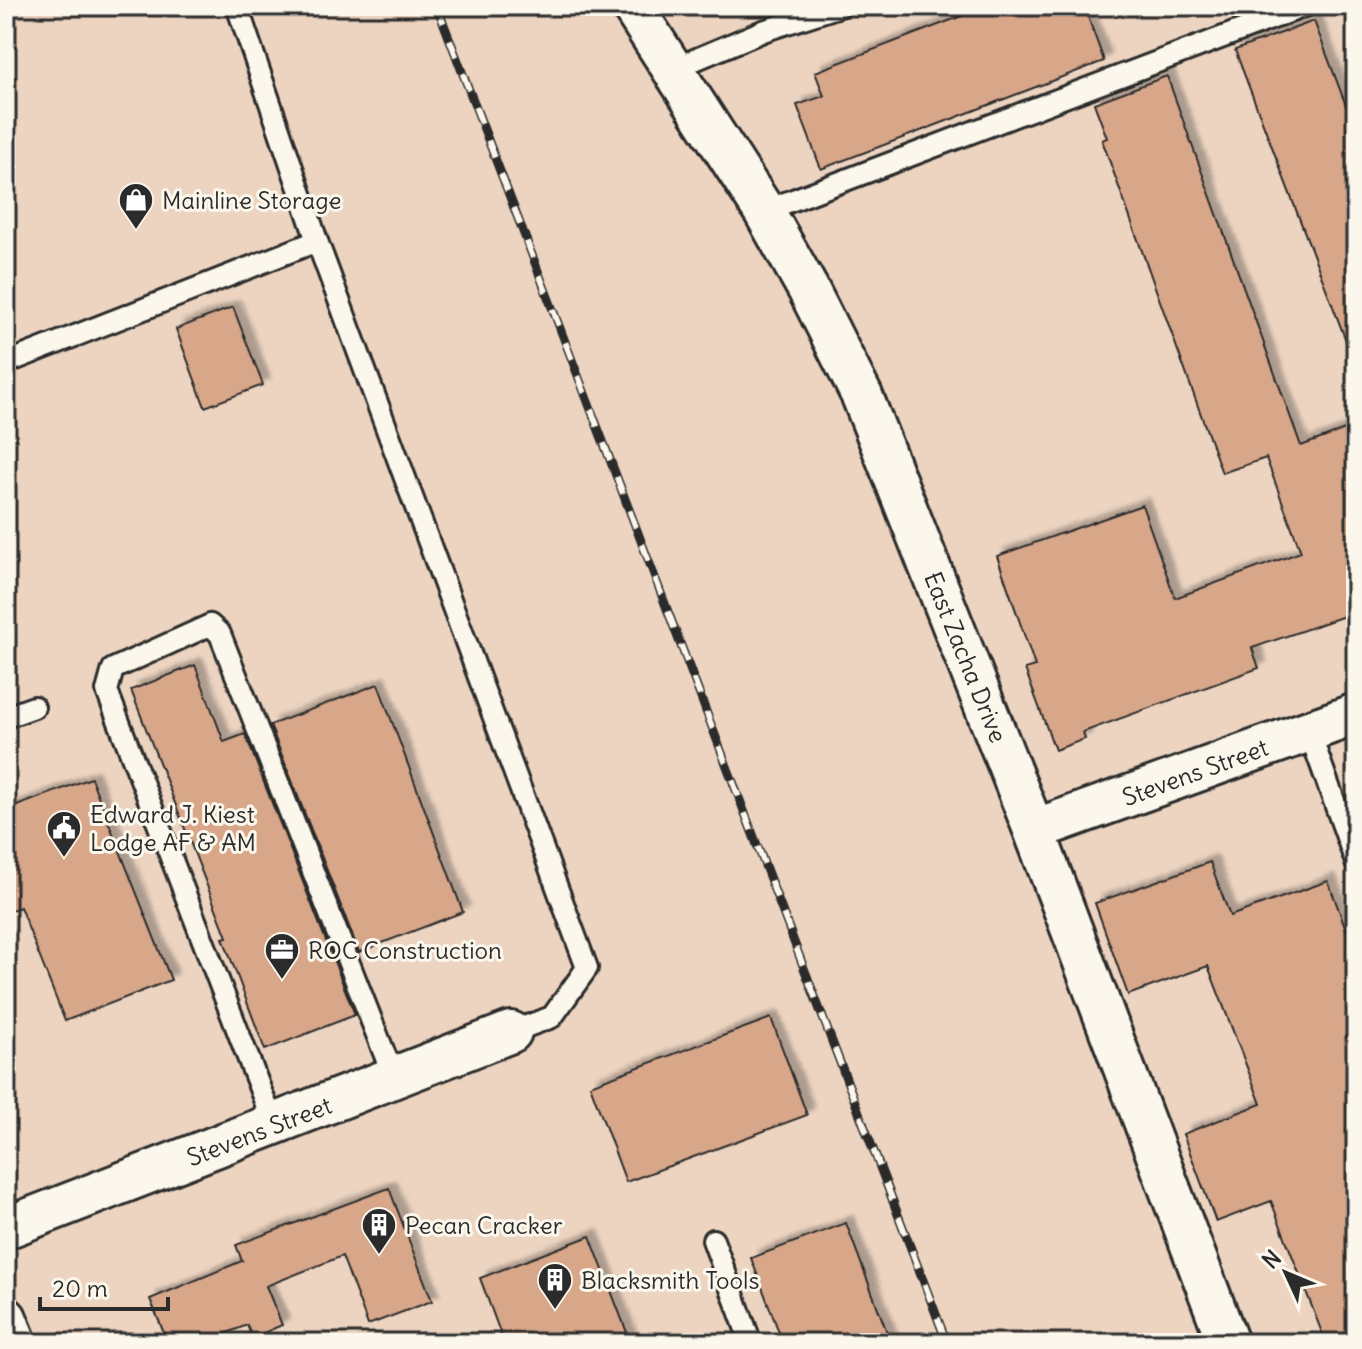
<svg xmlns="http://www.w3.org/2000/svg" width="1362" height="1349" viewBox="0 0 1362 1349" font-family="Delius,sans-serif">
	<style>
		.built { fill: #ecd4c1 }
		.building { fill: #d8a78a; stroke: #2b2b2b; stroke-width: 2; filter: url(#shadow) }
		.lines { fill: none; stroke-linecap: round; stroke-linejoin: round }
		.service-casing { stroke: #2b2b2b; stroke-width: 26 }
		.minor-casing { stroke: #2b2b2b; stroke-width: 46 }
		.service { stroke: #fbf7ec; stroke-width: 20 }
		.minor { stroke: #fbf7ec; stroke-width: 40 }
		.rail-casing { stroke: #2b2b2b; stroke-width: 9 }
		.rail { stroke: #fbf7ec; stroke-width: 6; stroke-dasharray: 18; stroke-linecap: butt }
		.labels { text-anchor: middle; dominant-baseline: central; stroke-width: 6; stroke-linejoin: round; paint-order: stroke }
		.poi-label { font-size: 24px; fill: #2b2b2b; stroke: #fbf7ec; text-anchor: start }
		.street-label { font-size: 24px; fill: #2b2b2b; stroke: #fbf7ec }
	</style>
	<defs>
		<filter id="shadow"><feDropShadow dx="7" dy="-7" stdDeviation="2" flood-color="#0004"/></filter>
	</defs>
	<rect width="100%" height="100%" fill="#f4e7d8"/>
	<filter id="ink" filterUnits="userSpaceOnUse"><feTurbulence type="fractalNoise" baseFrequency=".0125" numOctaves="2"/><feDisplacementMap in="SourceGraphic" scale="16" xChannelSelector="R" yChannelSelector="G"/><feConvolveMatrix kernelMatrix="1 2 1 2 8 2 1 2 1" color-interpolation-filters="sRGB"/></filter>
	<g filter="url(#ink)">
		<path class="built" d="M6 6H1356V1343H6Z"/>
		<path class="building" d="M988 6H1084L1104 61 821 169 797 105 824 96 815 72Z
			M1314 21 1356 132V358L1353 359 1235 50Z
			M1167 76 1301 446 1356 426V612L1252 648 1259 668 1083 732 1085 739 1055 750 1025 669 1035 666 997 556 1142 505 1175 598 1301 552 1266 458 1222 473 1102 140 1107 138 1094 103Z
			M233 307 263 385 205 407 176 329Z
			M195 665 224 742 245 734 355 1015 265 1050 223 938 227 937 131 690Z
			M378 684 463 912 359 952 270 725Z
			M91 778 171 980 65 1021 20 907 6 912V810Z
			M1210 862 1230 916 1328 881 1356 956V1343H1326L1271 1201 1216 1222 1183 1134 1261 1104 1208 966 1128 995 1095 903Z
			M771 1018 807 1115 626 1182 590 1085Z
			M389 1188 432 1301 368 1325 342 1256 266 1286 282 1325 252 1338 247 1325 203 1343H168L150 1299 242 1261 236 1245Z
			M846 1223 891 1343H783L751 1258Z
			M590 1236 631 1343H504L480 1278Z"/>
		<g class="lines">
			<defs>
				<path id="service" d="M237 6 317 241
					M673 69 763 31 840 6
					M764 211 1305 6
					M6 363 317 241 587 968 552 1017 511 1032
					M6 717 34 707
					M1309 731 1356 862
					M274 1125 107 691 113 669 210 625 220 634 394 1078
					M713 1240 751 1343"/>
				<path id="minor" d="M632 6 764 211 808 289 862 396 1034 830 1228 1343
					M1034 830 1356 714
					M6 1228 511 1032
					M6 1318 16 1343"/>
			</defs>
			<use href="#service" class="service-casing"/>
			<use href="#minor" class="minor-casing"/>
			<use href="#service" class="service"/>
			<use href="#minor" class="minor"/>
			<defs>
				<path id="rail" d="M437 6 947 1343"/>
			</defs>
			<use href="#rail" class="rail-casing"/>
			<use href="#rail" class="rail"/>
		</g>
	</g>
	<defs>
		<symbol id="shop-pin" viewBox="-11 -11 22 30"><path d="M0 17L-7.5 6A9.5 9.5 0 1 1 7.5 6Z" fill="#2b2b2b" stroke="#fbf7ec"/><path d="M-5-2.5h2.3a2.7 3.5 0 0 1 5.4 0H5L5.5 6h-11ZM-1.5-2.5h3a1.5 2.3 0 0 0-3 0Z" fill="#fff"/></symbol>
		<symbol id="civic-pin" viewBox="-11 -11 22 30"><path d="M0 17L-7.5 6A9.5 9.5 0 1 1 7.5 6Z" fill="#2b2b2b" stroke="#fbf7ec"/><path d="M-.6-6.5H3V-4.5H.6V-3L4-1V1h2V6H-6V1h2V-1L-.6-3ZM-1.2 2.5V6h2.4V2.5Z" fill="#fff"/></symbol>
		<symbol id="office-pin" viewBox="-11 -11 22 30"><path d="M0 17L-7.5 6A9.5 9.5 0 1 1 7.5 6Z" fill="#2b2b2b" stroke="#fbf7ec"/><path d="M-6-3h4V-5.5h4V-3h4V5H-6ZM-1-4.5V-3h2v-1.5ZM-6 0V1H6V0Z" fill="#fff"/></symbol>
		<symbol id="building-pin" viewBox="-11 -11 22 30"><path d="M0 17L-7.5 6A9.5 9.5 0 1 1 7.5 6Z" fill="#2b2b2b" stroke="#fbf7ec"/><path d="M-4-6H4V6H1V3H-1V6H-4ZM-2.5-4.3h1.7v1.8h-1.7ZM.8-4.3h1.7v1.8H.8ZM-2.5-1h1.7V.8h-1.7ZM.8-1h1.7V.8H.8Z" fill="#fff"/></symbol>
	</defs>
	<g fill-rule="evenodd">
		<use href="#shop-pin" x="116" y="180" width="40" height="54"/>
		<use href="#civic-pin" x="44" y="808" width="40" height="54"/>
		<use href="#office-pin" x="262" y="930" width="40" height="54"/>
		<use href="#building-pin" x="359" y="1205" width="40" height="54"/>
		<use href="#building-pin" x="535" y="1260" width="40" height="54"/>
	</g>
	<g class="labels">
		<g class="poi-label">
			<text x="162" y="200">Mainline Storage</text>
			<text x="90" y="814">Edward J. Kiest<tspan x="90" dy="28">Lodge AF &amp; AM</tspan></text>
			<text x="308" y="950">ROC Construction</text>
			<text x="405" y="1225">Pecan Cracker</text>
			<text x="581" y="1280">Blacksmith Tools</text>
		</g>
		<g class="street-label">
			<text transform="translate(966 657) rotate(68)">East Zacha Drive</text>
			<text transform="translate(1195 772) rotate(-20)">Stevens Street</text>
			<text transform="translate(259 1131) rotate(-21)">Stevens Street</text>
		</g>
	</g>
	<rect width="1362" height="1349" fill="none" stroke="#fbf7ec" stroke-width="32"/>
	<rect x="16" y="16" width="1330" height="1317" fill="none" stroke="#2b2b2b" stroke-width="3" filter="url(#ink)"/>
	<g transform="translate(1286 1273) rotate(314)" stroke="#fbf7ec" stroke-width="6" paint-order="stroke">
	<path d="M0-6L14 30L0 20L-14 30Z" fill="#2b2b2b"/>
	<text y="-12" font-size="22" font-weight="bold" text-anchor="middle" fill="#2b2b2b">N</text>
	</g>
	<path d="M40 1297v12h128v-12" fill="none" stroke="#2b2b2b" stroke-width="4"/>
	<text x="52" y="1297" font-size="24" fill="#2b2b2b" stroke="#fbf7ec" stroke-width="6" paint-order="stroke">20 m</text>
</svg>
